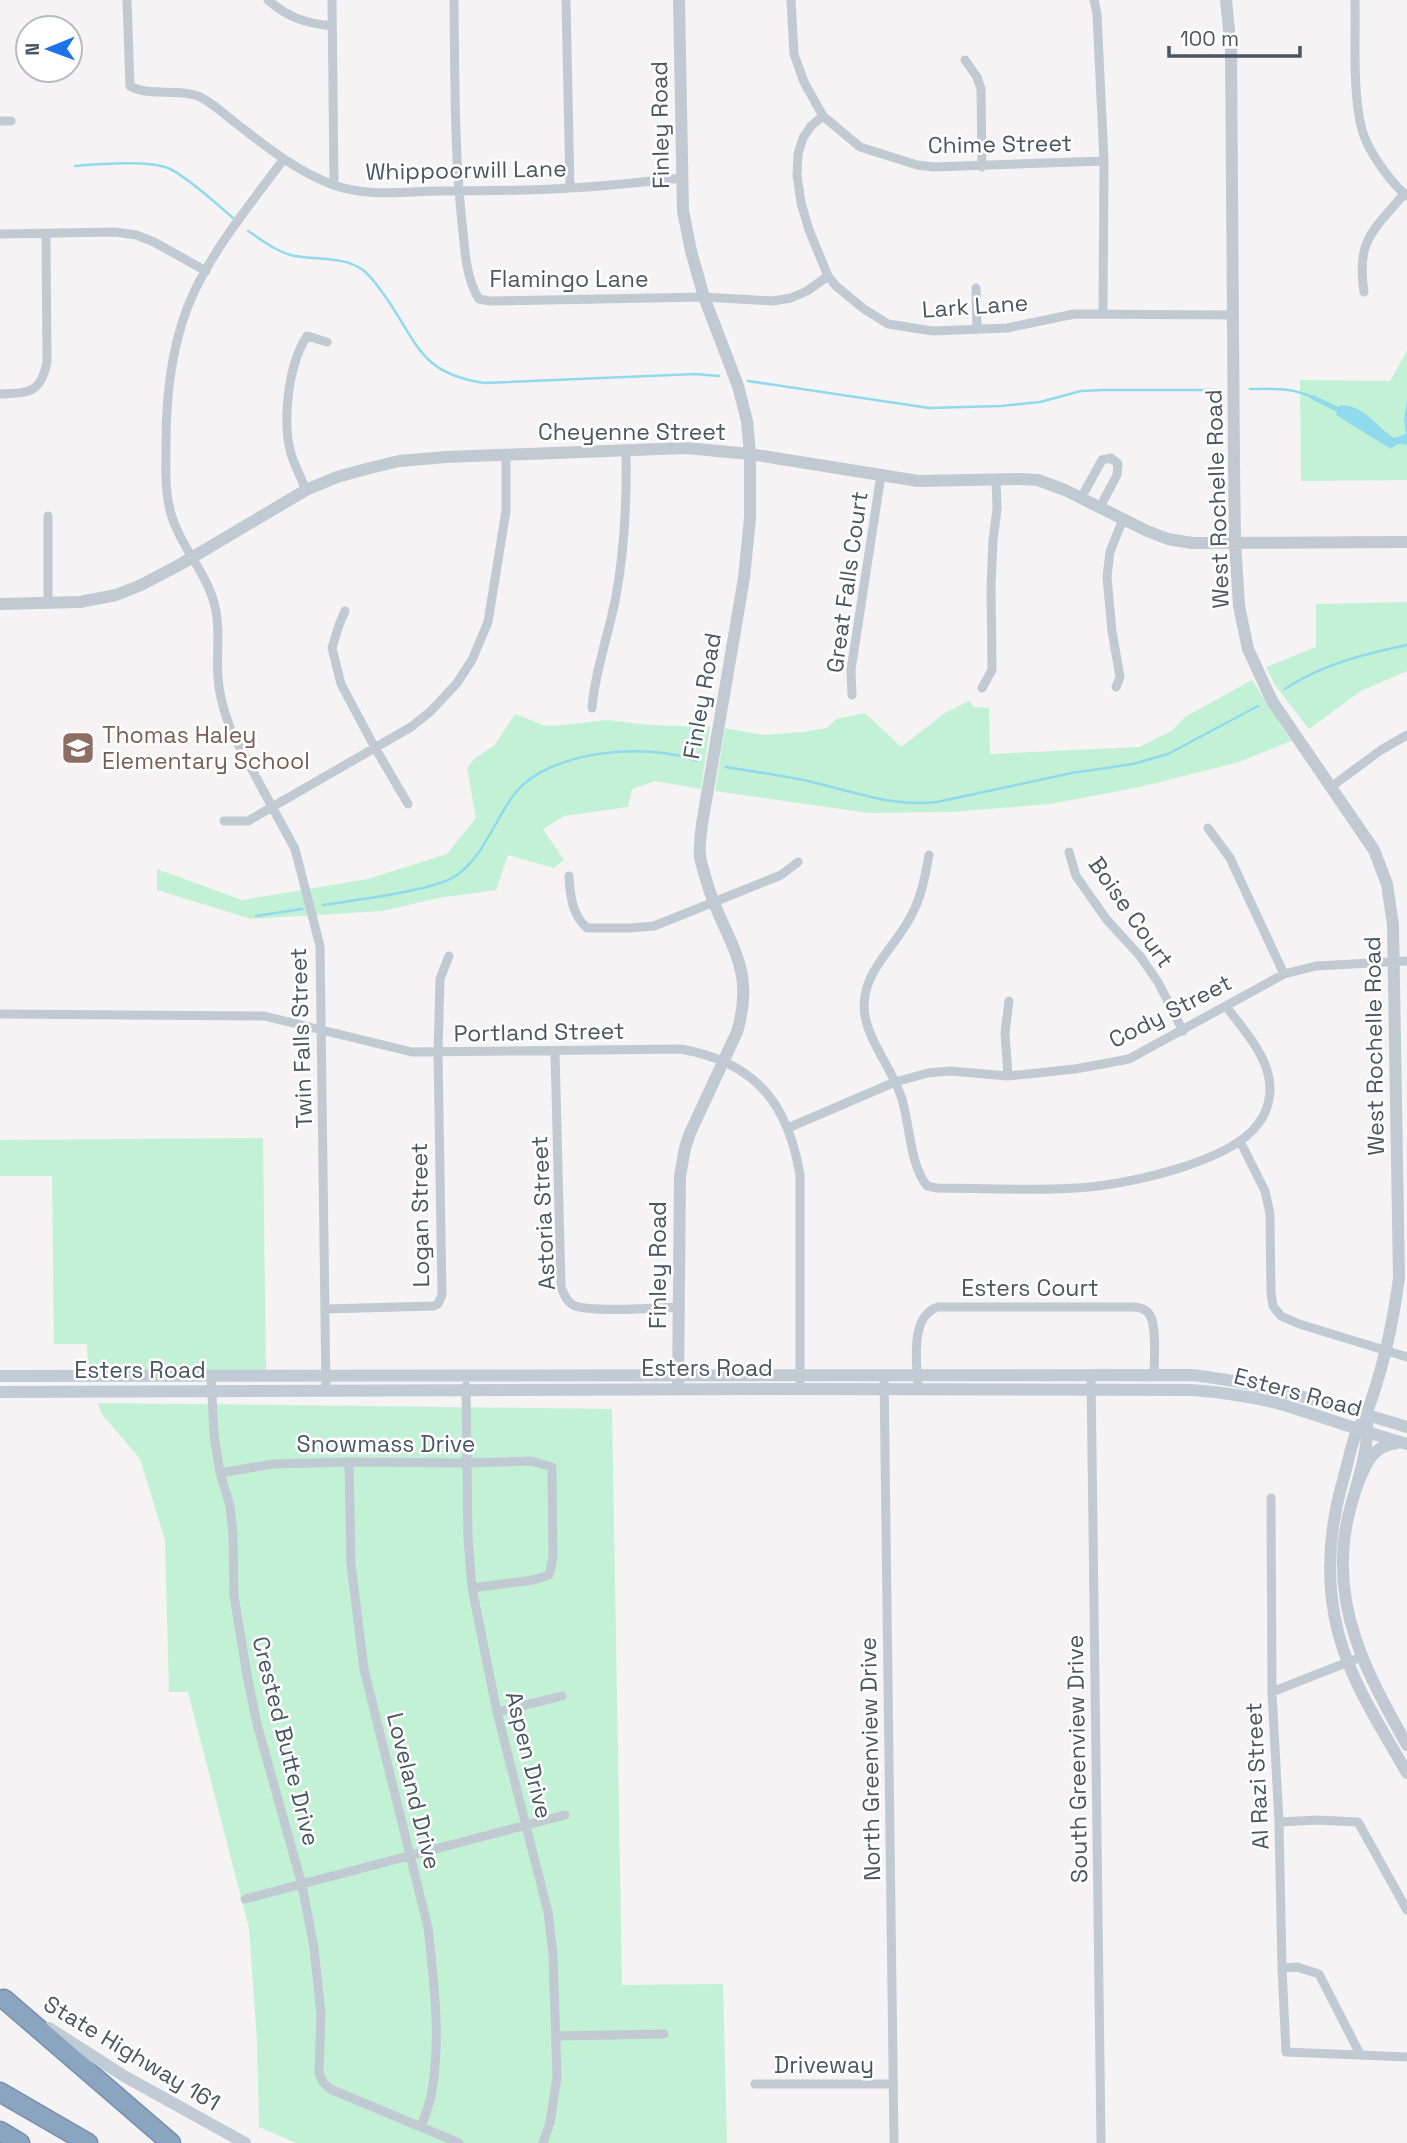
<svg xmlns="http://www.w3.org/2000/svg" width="1407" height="2143" viewBox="0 0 1407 2143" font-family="'Space Grotesk',sans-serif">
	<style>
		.green { fill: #c3f1d5 }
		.water { fill: #90daee }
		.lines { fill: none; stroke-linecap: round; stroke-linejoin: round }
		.stream { stroke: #90daee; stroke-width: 2.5 }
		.motorway-casing { stroke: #7690ad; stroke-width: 21 }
		.minor { stroke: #c1cad2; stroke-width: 9 }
		.tertiary { stroke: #c1cad2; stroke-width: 12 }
		.secondary { stroke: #c1cbd6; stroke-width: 12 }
		.motorway { stroke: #8ba5c1; stroke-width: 18 }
		.labels { text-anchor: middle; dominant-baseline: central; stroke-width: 5; stroke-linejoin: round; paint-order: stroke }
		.street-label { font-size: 23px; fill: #4a5661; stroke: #fff }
		.education-label { font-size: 23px; fill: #785e54; stroke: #fff; text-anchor: start }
	</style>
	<rect width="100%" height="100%" fill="#f5f3f3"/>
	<path class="green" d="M1407 351V480L1301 481 1300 380 1390 381Z
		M1407 602V671L1361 691 1309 729 1275 685 1266 667 1316 647V604Z
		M1252 680 1291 741 1239 762 1140 787 1050 804 951 812 869 813 715 791 725 728 762 735 803 732 827 728 836 719 865 713 901 747 945 713 969 701 974 707 989 708 990 754 1139 747 1173 730 1185 717Z
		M515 714 543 725 552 726 608 720 648 725 710 727 701 789 655 781 632 789 628 807 564 816 543 829 564 860 554 868 508 855 496 890 438 898 383 911 251 919 157 890V869L242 900 368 879 447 854 476 818 467 768 474 759 495 745Z
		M263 1138 266 1370 88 1371 87 1344H54L52 1176H0V1140Z
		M98 1403 612 1409 622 1985 723 1984 727 2143H296L259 2127 257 2041 249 1928 188 1692H169L165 1540 140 1459 101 1413Z"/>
	<path class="water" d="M1313 395 1339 407 1341 405C1366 406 1375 426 1394 438L1406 434 1404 420 1407 400V445C1402 443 1394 444 1391 449L1336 415 1337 412 1311 399 1310 396Z"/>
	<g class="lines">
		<path class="stream" d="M75 166C97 164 148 160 168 168 185 175 217 204 233 218
			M248 231C262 240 278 253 295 256 318 260 343 256 363 270 373 278 380 289 387 299 419 346 421 373 484 383L695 374 719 376
			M748 381 929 408 1001 406 1040 402 1081 391 1103 390H1217
			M1250 389C1274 389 1290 387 1312 397
			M1285 689C1322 664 1365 654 1407 645
			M726 767C754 772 784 775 812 782 853 792 894 807 937 802L1072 773 1133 764 1168 754 1258 706
			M323 905C356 900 389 896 423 888 434 885 448 882 457 875 485 855 495 818 516 792 551 750 647 742 697 761
			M256 916 302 909"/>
		<defs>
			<path id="motorway" d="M4 1999 171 2143
				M0 2092 88 2143
				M0 2131 20 2143"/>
		</defs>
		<use href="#motorway" class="motorway-casing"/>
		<path class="minor" d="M127 0 130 86C150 97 176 88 198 96 212 102 225 115 237 124 267 147 295 170 331 184 364 197 402 192 436 191 481 191 525 191 570 188 607 186 644 182 681 178
			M268 0C289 18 305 23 332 26
			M332 0 334 185
			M454 0C455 77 454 155 463 232 465 254 467 280 479 299L490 301 704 297 773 301 791 298 807 291 828 276
			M566 0 570 188
			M791 0 794 54 804 82 823 116 860 147 917 165 934 167 1104 161
			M1094 0 1097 14 1104 161 1103 313
			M1355 0C1356 39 1352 92 1362 130 1368 151 1390 182 1407 196
			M965 60 977 77 981 89 982 167
			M823 116 811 126 803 138 798 154 797 175 801 203 809 230 828 276 836 286 864 309 888 324 933 331 1007 328 1074 314 1233 315
			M0 121H11
			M283 160C252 202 217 244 194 292 172 339 166 391 166 443 166 467 164 493 172 517 181 547 206 572 214 603 221 626 216 653 218 677 219 697 225 715 232 733L295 849 320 946 326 1391
			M0 234 115 232 136 235 154 242 206 271
			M976 288 977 330
			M1364 292C1356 240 1373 231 1404 194
			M0 394C29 393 41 393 47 362L46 233
			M306 490C301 478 295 466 291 454 282 421 288 365 307 336L327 342
			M1081 498 1102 460 1111 458 1118 464 1117 475 1100 507
			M48 603V516
			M345 611 339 625 332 648 341 684 374 746 408 804
			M1116 687 1120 677 1112 631 1107 577 1110 552 1123 519
			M982 688 992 670 991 586 993 541 997 509 996 479
			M852 695 851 670 881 475
			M592 708C595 670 609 634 616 596 625 547 627 499 626 449
			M1331 787 1381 750 1407 735
			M224 821H248L411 727 431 711 457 683 472 660 488 622 506 511V454
			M1208 828 1230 858 1284 974
			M1069 852 1076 876 1107 920 1140 956 1158 982 1183 1031
			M929 855C925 876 922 896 911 916 894 950 858 974 865 1016 871 1046 893 1070 902 1099 910 1127 910 1164 927 1186L937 1188C983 1188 1030 1191 1076 1188 1122 1186 1230 1163 1258 1124 1268 1111 1272 1094 1269 1079 1265 1052 1241 1027 1226 1006
			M569 876C570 895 572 915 587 928H631L654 926 781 875 798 862
			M0 1014 264 1016 412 1052 681 1049C755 1062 788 1103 800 1175V1389
			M555 1052 561 1287C564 1294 566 1301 573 1305 589 1313 657 1308 679 1307
			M1008 1076 1005 1033 1009 1001
			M788 1128 895 1082 928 1073 950 1071 1008 1076 1075 1069 1129 1059 1284 974 1316 966 1407 961
			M1240 1141 1265 1191 1270 1214 1271 1293 1273 1306 1281 1316 1299 1324 1407 1357
			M325 1309 434 1306 438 1304 442 1295 438 1053 440 979 449 956
			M211 1375 214 1435 220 1473 230 1506 233 1533 234 1596 247 1675 257 1724 302 1885 314 1948 321 2014 319 2073 323 2082 330 2089 459 2143
			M884 1375 894 2143
			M1091 1375 1101 2143
			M466 1386 468 1538 472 1588 497 1712 548 1912 553 1954 557 2077 550 2123 543 2143
			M918 1389C917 1364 909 1316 938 1307H1135C1141 1308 1146 1309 1150 1315 1157 1327 1154 1360 1154 1375
			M349 1462 351 1564 364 1669 428 1928C434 1981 441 2038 432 2091 430 2103 425 2116 421 2127
			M220 1473 273 1464 349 1462 467 1463 531 1461 552 1467 553 1558 549 1575 533 1580 472 1588
			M1271 1498 1272 1692 1279 1822 1282 1968 1286 2052 1407 2057
			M1272 1692 1361 1657
			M497 1712 562 1696
			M1279 1822 1317 1820 1358 1822 1407 1910
			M245 1899 565 1815
			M1282 1968 1297 1967 1319 1974 1360 2054
			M557 2036 664 2034
			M755 2084H893"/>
		<path class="tertiary" d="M1226 0 1231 50 1234 464 1235 543 1239 606 1248 649 1272 701 1374 850 1387 884 1393 925 1399 1278C1393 1323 1383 1369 1367 1412 1365 1419 1359 1424 1357 1431 1351 1445 1348 1462 1344 1477 1326 1538 1324 1600 1347 1660 1362 1699 1386 1736 1407 1773
			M0 604 80 602 116 595 141 585 181 564 306 490 337 477 370 468 399 461 446 457 686 448 750 454 918 481 1020 479 1038 480 1065 490 1147 531 1168 539 1192 543 1407 542
			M678 1389 680 1176 685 1148 690 1133 737 1032C757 965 725 942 707 883 705 874 701 865 700 856 699 846 701 834 702 824L744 578 750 518V454L747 421 738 386 704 297 691 251 683 211 679 0
			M1367 1422C1369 1455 1354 1489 1347 1522 1330 1607 1367 1674 1407 1745"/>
		<path class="secondary" d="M0 1376 1192 1375C1266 1383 1336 1406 1407 1427
			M0 1392 769 1389 1191 1390C1220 1392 1248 1396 1277 1403 1321 1416 1363 1432 1407 1444
			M1355 1491C1364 1469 1369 1446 1397 1443
			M49 2028 124 2076 245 2143"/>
		<use href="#motorway" class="motorway"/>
	</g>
	<defs>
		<symbol id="school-square" viewBox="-11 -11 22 22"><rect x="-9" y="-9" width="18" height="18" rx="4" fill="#8d6e63" stroke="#fff"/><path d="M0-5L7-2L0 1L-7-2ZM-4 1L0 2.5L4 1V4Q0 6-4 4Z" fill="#fff"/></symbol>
	</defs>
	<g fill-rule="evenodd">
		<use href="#school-square" x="59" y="729" width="38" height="38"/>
	</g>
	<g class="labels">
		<g class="street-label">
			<text transform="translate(660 125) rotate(-91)">Finley Road</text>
			<text transform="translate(1000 144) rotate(-1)">Chime Street</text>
			<text transform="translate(466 170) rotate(-1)">Whippoorwill Lane</text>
			<text x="569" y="279">Flamingo Lane</text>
			<text transform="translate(975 306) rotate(-4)">Lark Lane</text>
			<text x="632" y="432">Cheyenne Street</text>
			<text transform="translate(1217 499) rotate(-92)">West Rochelle Road</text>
			<text transform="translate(847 582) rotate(-82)">Great Falls Court</text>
			<text transform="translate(702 696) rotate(-80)">Finley Road</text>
			<text transform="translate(1131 912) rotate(55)">Boise Court</text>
			<text transform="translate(1170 1011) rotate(-27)">Cody Street</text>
			<text transform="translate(539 1032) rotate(-1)">Portland Street</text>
			<text transform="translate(301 1038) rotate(-92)">Twin Falls Street</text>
			<text transform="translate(1374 1046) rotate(-91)">West Rochelle Road</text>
			<text transform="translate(543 1213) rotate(-93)">Astoria Street</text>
			<text transform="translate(420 1215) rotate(-91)">Logan Street</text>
			<text transform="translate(658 1265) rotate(-90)">Finley Road</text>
			<text x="1030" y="1288">Esters Court</text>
			<text x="707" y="1368">Esters Road</text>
			<text x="140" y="1370">Esters Road</text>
			<text transform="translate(1298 1392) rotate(15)">Esters Road</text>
			<text x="386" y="1444">Snowmass Drive</text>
			<text transform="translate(286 1741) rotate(76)">Crested Butte Drive</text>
			<text transform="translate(529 1755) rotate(76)">Aspen Drive</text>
			<text transform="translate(870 1759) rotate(-91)">North Greenview Drive</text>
			<text transform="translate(1077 1759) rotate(-91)">South Greenview Drive</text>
			<text transform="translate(1257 1776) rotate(-93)">Al Razi Street</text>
			<text transform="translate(414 1791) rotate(76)">Loveland Drive</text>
			<text transform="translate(132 2053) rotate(31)">State Highway 161</text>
			<text x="824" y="2065">Driveway</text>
		</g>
		<g class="education-label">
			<text x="102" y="735">Thomas Haley<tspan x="102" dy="26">Elementary School</tspan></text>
		</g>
	</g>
	<g transform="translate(49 49) rotate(269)"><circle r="33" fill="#ffffff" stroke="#b7bbc0" stroke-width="2"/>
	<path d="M0-5L12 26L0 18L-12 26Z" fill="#1a73e8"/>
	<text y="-10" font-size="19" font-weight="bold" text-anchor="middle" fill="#4a5661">N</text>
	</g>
	<path d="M1169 46v10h131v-10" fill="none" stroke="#4a5661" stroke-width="3.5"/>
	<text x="1180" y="46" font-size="21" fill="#4a5661" stroke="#ffffff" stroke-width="5" paint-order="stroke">100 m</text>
</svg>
